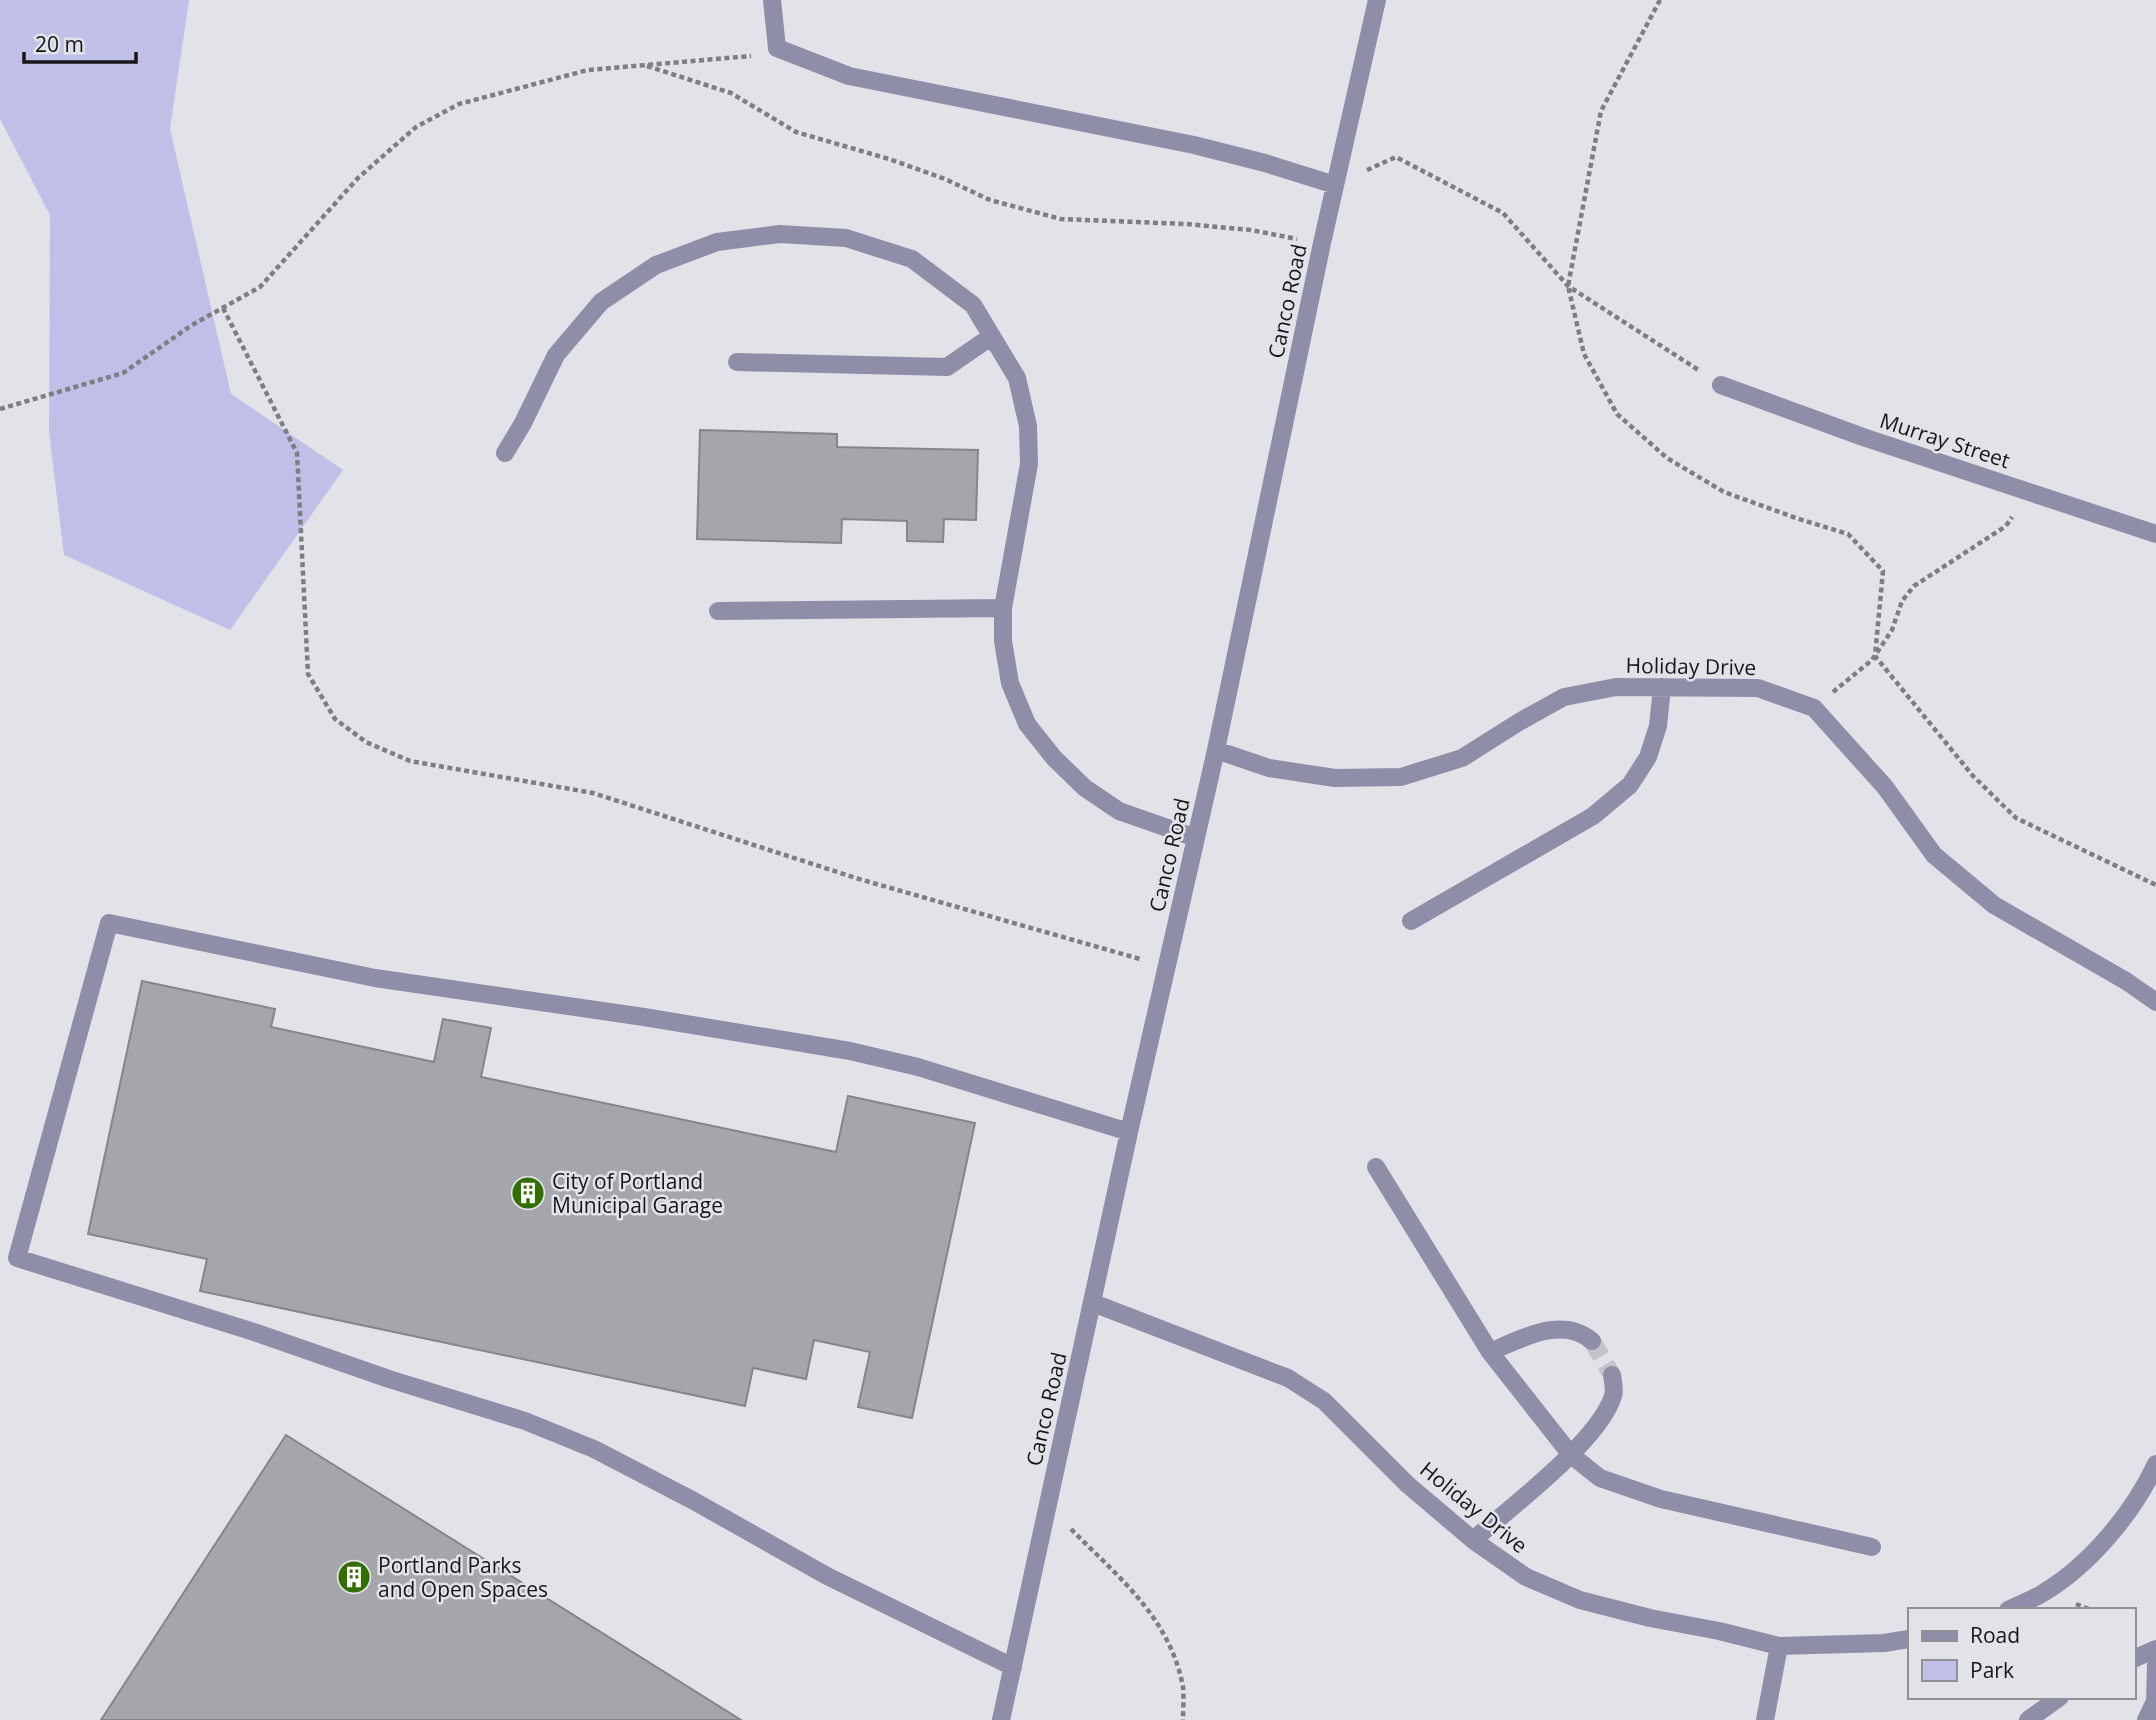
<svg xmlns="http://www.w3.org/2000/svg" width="2156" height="1720" viewBox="0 0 2156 1720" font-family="'Open Sans',sans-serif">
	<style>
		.green { fill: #c0bfe7 }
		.building { fill: #a5a5ac; stroke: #85858b; stroke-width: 2 }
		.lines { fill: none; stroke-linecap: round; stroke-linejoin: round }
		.minor-tunnel { stroke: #c3c3ca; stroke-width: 18; stroke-dasharray: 18 9; stroke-linecap: butt }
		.path { stroke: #7d7d82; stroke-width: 4.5; stroke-dasharray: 5 3.5; stroke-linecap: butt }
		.minor { stroke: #8f8ea8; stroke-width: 18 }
		.labels { text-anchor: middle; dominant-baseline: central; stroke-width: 5; stroke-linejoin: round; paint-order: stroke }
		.street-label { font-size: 21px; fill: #161618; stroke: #e2e2e9 }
		.poi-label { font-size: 21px; fill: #161618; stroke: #e2e2e9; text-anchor: start }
	</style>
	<rect width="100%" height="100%" fill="#e2e2e9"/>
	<path class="green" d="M0 0H189L170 129 231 394 343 470 230 630 64 555 49 432 50 215 0 119Z"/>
	<path class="building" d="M700 430 837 434V447L978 450 976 520 944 519 943 542 907 541V521L842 519 841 543 697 539Z
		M142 981 275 1009 271 1027 434 1062 443 1019 491 1028 481 1077 836 1152 848 1096 975 1123 912 1418 858 1407 870 1352 814 1340 806 1379 753 1368 745 1406 200 1291 207 1259 88 1234Z
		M286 1435 741 1720H101Z"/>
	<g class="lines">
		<path class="minor-tunnel" d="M1592 1341 1612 1375"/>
		<path class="path" d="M1660 0 1601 111 1568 286 1584 354 1617 414 1667 458 1724 492 1796 518 1848 534 1883 571 1875 656 1973 776 2016 818 2156 885
			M647 66 731 93 796 132 889 159 945 179 990 200 1061 219 1186 224 1251 230 1297 239
			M1367 170 1396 157 1503 213 1568 286 1700 371
			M223 308 297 453 308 674 335 719 366 742 410 761 593 793 859 879 1140 959
			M0 409 123 373 192 325 260 287 358 178 416 127 459 104 588 70 751 56
			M1833 692 1872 660 1892 630 1902 601 1914 586 2006 526 2012 517
			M1071 1529C1118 1577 1170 1617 1183 1687 1184 1697 1183 1710 1183 1720
			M2076 1604 2092 1610"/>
		<path class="minor" d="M772 0 777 48 849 76 1194 145 1265 163 1335 185
			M737 362 947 367 992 336
			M1721 385 1863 437 2156 534
			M505 453 523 423 556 355 601 302 656 265 717 242 780 234 846 238 912 259 973 305 1017 378 1028 426 1029 464 1003 608V641L1010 683 1027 724 1054 758 1085 788 1119 811 1196 838
			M718 611 1003 608
			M1216 750 1269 768 1335 778 1401 777 1462 758 1519 722 1564 697 1616 687 1758 688 1814 708 1885 787 1934 855 1994 905 2126 981 2156 1002
			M1411 921 1593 816 1630 785 1648 757 1658 726 1662 687
			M1376 1167 1490 1352 1571 1455 1600 1478 1661 1499 1872 1547
			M1093 1303 1288 1378 1324 1401 1407 1484 1473 1540 1526 1577 1580 1600 1650 1618 1719 1631 1779 1646 1884 1643 1909 1639
			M1490 1352C1521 1339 1562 1315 1592 1341
			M1473 1540C1510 1508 1599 1441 1613 1396 1615 1390 1613 1382 1612 1375
			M2008 1610C2020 1604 2032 1600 2043 1593 2090 1565 2133 1513 2156 1464
			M2133 1659 2156 1649
			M1013 1667 827 1576 694 1501 594 1449 525 1421 389 1379 254 1332 17 1258 109 923 375 978 644 1017 850 1051 918 1067 1129 1132
			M1001 1720 1129 1132 1216 750 1322 243 1377 0
			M1765 1720 1779 1646
			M2028 1720 2060 1697
			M2146 1720 2155 1701 2156 1665"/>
	</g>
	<defs>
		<symbol id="building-disc" viewBox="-11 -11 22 22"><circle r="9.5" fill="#326e00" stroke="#e2e2e9"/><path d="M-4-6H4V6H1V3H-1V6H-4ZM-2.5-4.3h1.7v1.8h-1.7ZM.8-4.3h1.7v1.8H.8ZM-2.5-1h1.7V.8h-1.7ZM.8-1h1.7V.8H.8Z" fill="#fff"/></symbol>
	</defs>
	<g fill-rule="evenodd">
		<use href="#building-disc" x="509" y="1174" width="38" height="38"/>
		<use href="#building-disc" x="335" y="1558" width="38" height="38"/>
	</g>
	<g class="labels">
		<g class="street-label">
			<text transform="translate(1287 301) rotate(-78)">Canco Road</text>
			<text transform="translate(1945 440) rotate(18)">Murray Street</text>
			<text transform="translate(1691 666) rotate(1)">Holiday Drive</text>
			<text transform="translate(1169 855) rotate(-77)">Canco Road</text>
			<text transform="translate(1046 1409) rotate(-77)">Canco Road</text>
			<text transform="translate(1474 1507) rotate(39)">Holiday Drive</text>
		</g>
		<g class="poi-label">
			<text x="552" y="1181">City of Portland<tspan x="552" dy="24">Municipal Garage</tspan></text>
			<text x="378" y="1565">Portland Parks<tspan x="378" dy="24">and Open Spaces</tspan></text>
		</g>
	</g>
	<rect x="1908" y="1608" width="228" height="91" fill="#e2e2e9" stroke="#909095" stroke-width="2"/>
	<rect x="1922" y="1631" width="35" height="10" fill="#8f8ea8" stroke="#909095" stroke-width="2"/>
	<text x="1970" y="1643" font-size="21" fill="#161618">Road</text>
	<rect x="1922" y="1660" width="35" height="21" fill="#c0bfe7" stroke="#909095" stroke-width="2"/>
	<text x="1970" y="1678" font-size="21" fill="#161618">Park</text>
	<path d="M24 52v10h112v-10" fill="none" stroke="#161618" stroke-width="3.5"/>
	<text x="35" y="52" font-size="21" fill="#161618" stroke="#e2e2e9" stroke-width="5" paint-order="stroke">20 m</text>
</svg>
